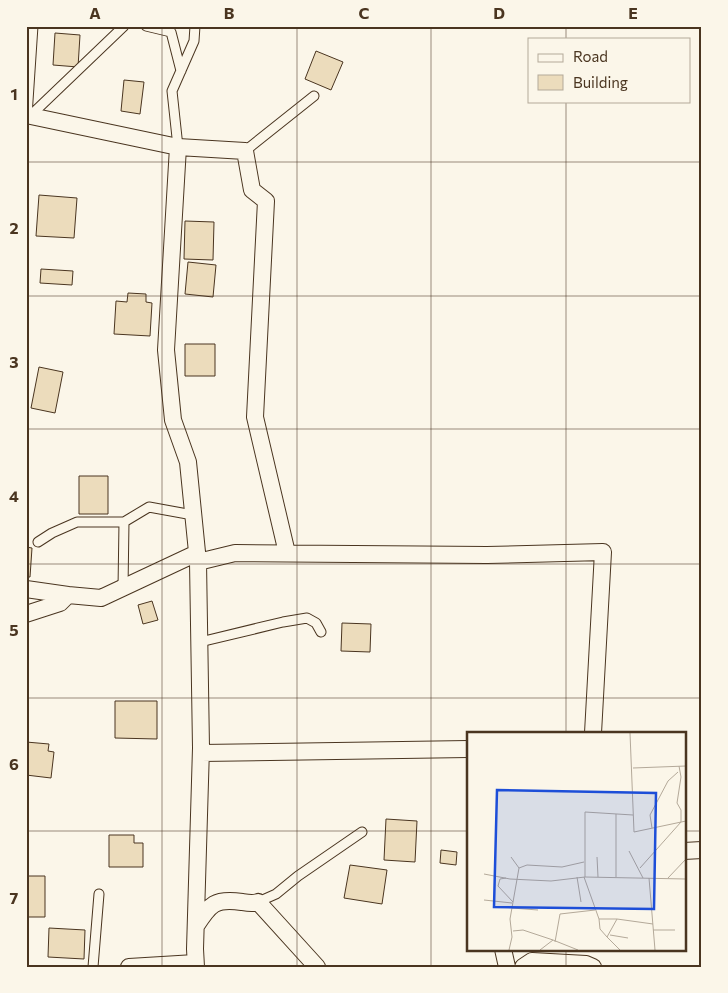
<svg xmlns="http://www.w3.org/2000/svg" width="728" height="993" viewBox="0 0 728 993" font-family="Commissioner,sans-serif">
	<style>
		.building { fill: #ecdcbc; stroke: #4a3520 }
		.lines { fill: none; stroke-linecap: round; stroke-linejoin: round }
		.lane-casing { stroke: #4a3520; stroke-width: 11 }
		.street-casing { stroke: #4a3520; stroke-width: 18 }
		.lane { stroke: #fbf6e9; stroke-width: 9 }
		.street { stroke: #fbf6e9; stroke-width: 16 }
		.grid { fill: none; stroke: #4a3520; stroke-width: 1; stroke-opacity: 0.55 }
		.inset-road { fill: none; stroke: #b4a999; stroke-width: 1 }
		.view { fill: #1d4ed8; fill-opacity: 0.15; stroke: #1d4ed8; stroke-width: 2.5 }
		.inset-edge { fill: none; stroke: #4a3520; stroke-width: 2.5 }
		.neatline { fill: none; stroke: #4a3520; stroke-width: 2 }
		.grid-label { font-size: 16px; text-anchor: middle; font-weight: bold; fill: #4a3520 }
	</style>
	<rect width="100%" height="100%" fill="#fbf6e9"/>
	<path class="building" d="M55 33 80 35 78 67 53 65Z
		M316 51 343 62 331 90 305 79Z
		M124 80 144 82 140 114 121 111Z
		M39 195 77 198 74 238 36 236Z
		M185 221 214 222 213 260 184 259Z
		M188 262 216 265 213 297 185 294Z
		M41 269 73 271 72 285 40 283Z
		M128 293 146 294V302L152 303 150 336 114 334 116 301 127 302Z
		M185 344H215V376H185Z
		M39 367 63 372 55 413 31 408Z
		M79 476H108V514H79Z
		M26 547 32 548 30 577H26Z
		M152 601 158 620 143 624 138 605Z
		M342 623 371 624 370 652 341 651Z
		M115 701H157V739L115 738Z
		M26 742 49 744 48 751 54 752 51 778 26 775Z
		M386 819 417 821 415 862 384 860Z
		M109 835H134V843H143V867H109Z
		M441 850 457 852 456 865 440 863Z
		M350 865 387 870 382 904 344 898Z
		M26 876H45V917H26Z
		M49 928 85 930 84 959 48 957Z"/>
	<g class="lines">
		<defs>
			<path id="lane" d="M146 26 171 32 181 71
				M27 116 33 26
				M30 116 124 26
				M178 147 172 91 194 41 195 26
				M245 151 314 96
				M38 542 52 533 77 522H124L149 507 193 515
				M123 588 124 522
				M200 642 283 622 307 618 316 623 321 632
				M258 902 276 894 298 876 362 832
				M93 967 99 894"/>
			<path id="street" d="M26 115 178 147 245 151 252 190 266 201 255 417 287 553
				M178 147 166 350 173 420 188 462 198 562 201 748 195 949 196 967
				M198 562 235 553 487 555 603 552 593 733
				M26 589 68 595
				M26 614 60 603 68 595 101 598 197 553
				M201 753 468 749
				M684 851 702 850
				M196 926C210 904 215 898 242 902 248 903 253 904 258 902L317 967
				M503 949 507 967
				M129 967 195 963
				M523 967 532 961 586 964 593 967"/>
		</defs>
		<use href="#lane" class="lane-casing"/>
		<use href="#street" class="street-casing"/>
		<use href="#lane" class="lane"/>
		<use href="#street" class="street"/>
	</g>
	<path class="grid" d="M162 26V967M297 26V967M431 26V967M566 26V39M566 101V733M26 162H702M26 296H702M26 429H702M26 564H702M26 698H702M26 831H468M684 831H702M566 949V967"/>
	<g transform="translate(467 732)">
		<rect width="219" height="219" fill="#fbf6e9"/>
		<path class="inset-road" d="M163 1 167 100 219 89M166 36 219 34M185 96 183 83 201 49 211 40M162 119 176 146M130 125 131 145M52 136 60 133 95 135 117 130M173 136 214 90V78L210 71 214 45 212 34M17 142 43 147 84 149 118 145 219 147M110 145 114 170M117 145 132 187M118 145V80L166 83M149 145V82M39 146 33 147 31 154 46 170M182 146 188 218M201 146 219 127M17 168 45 171M45 176 71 178M132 187H150L140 205 133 197ZM150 187 186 192M186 198H208M46 199 56 198 86 208M143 203 161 206M140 205 153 218M88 210 93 182 128 178M42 218 45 205 43 187 52 136 44 125M73 218 86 208 111 218"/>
		<path class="view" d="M30 58 189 61 187 177 27 175Z"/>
		<rect width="219" height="219" class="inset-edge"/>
	</g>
	<rect width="728" height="993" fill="none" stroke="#fbf6e9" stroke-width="55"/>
	<rect x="528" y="38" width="162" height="65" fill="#fbf6e9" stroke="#b4a999"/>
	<rect x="538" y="54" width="25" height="8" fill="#fbf6e9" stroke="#b4a999"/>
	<text x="573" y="62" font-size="15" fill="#4a3520">Road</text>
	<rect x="538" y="75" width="25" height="15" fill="#ecdcbc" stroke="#b4a999"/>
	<text x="573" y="88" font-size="15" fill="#4a3520">Building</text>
	<rect x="28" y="28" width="672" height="938" class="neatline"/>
	<g class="grid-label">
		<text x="95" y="19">A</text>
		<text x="229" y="19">B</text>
		<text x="364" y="19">C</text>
		<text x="499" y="19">D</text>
		<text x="633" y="19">E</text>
		<text x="14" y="100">1</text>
		<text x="14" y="234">2</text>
		<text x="14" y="368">3</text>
		<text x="14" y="502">4</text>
		<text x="14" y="636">5</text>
		<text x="14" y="770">6</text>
		<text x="14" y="904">7</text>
	</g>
</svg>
